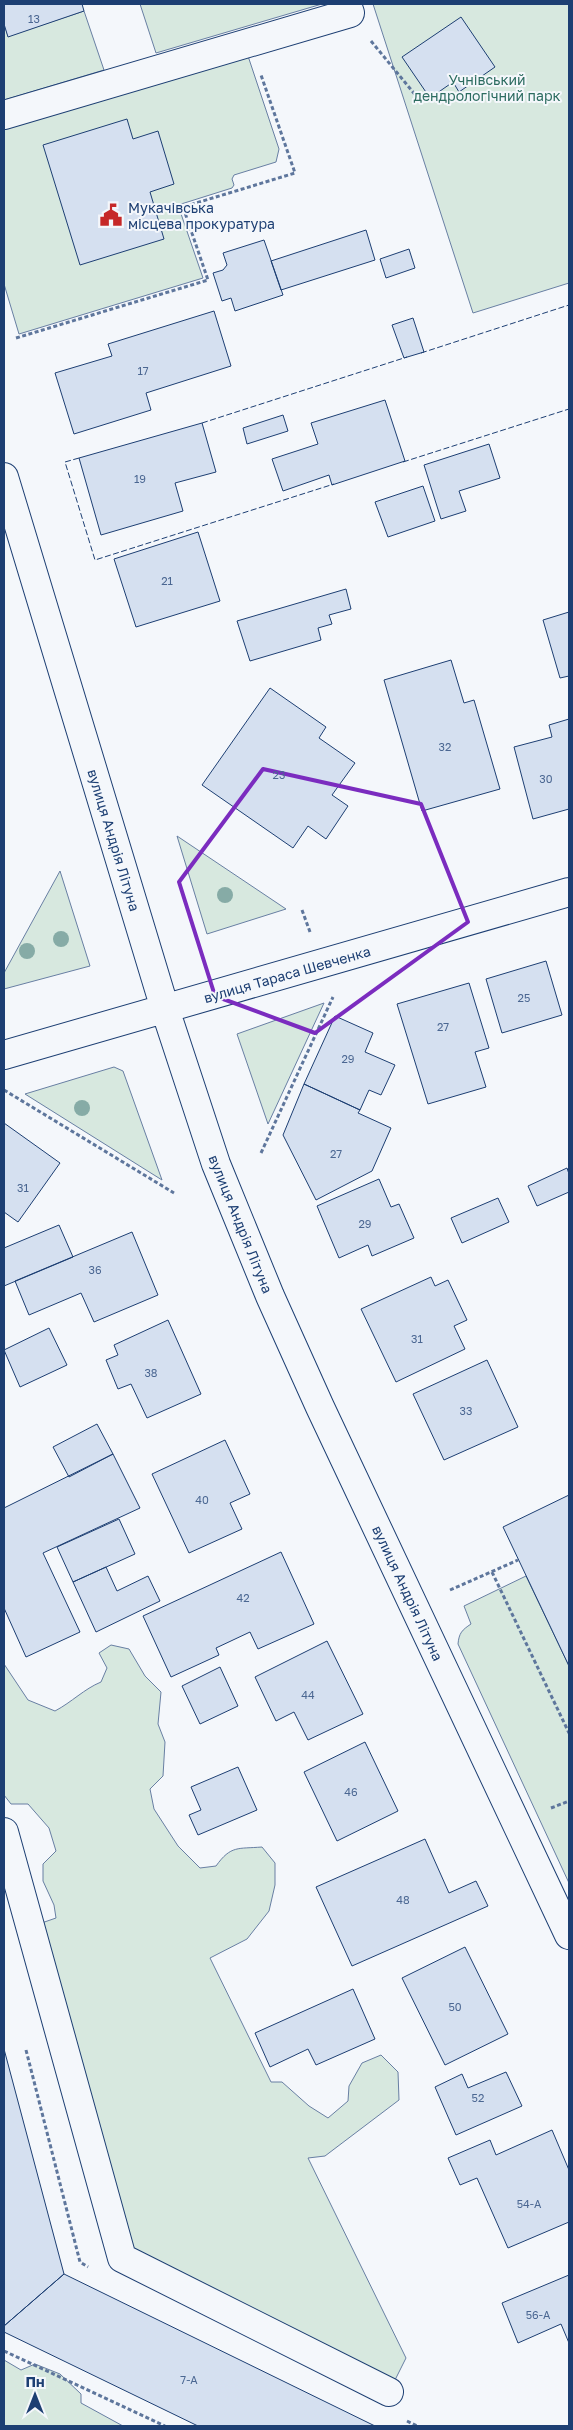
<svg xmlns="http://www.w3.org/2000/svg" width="573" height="2430" viewBox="0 0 573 2430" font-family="'Golos Text',sans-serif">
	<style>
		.green { fill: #d7e8df; stroke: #687fa3 }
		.building { fill: #d5e0f0; stroke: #1d3f73 }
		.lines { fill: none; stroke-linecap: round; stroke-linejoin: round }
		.minor-casing { stroke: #1d3f73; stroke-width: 30 }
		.path { stroke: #5e769c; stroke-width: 3; stroke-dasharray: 4 2.5; stroke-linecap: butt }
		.minor { stroke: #f4f7fb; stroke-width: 28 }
		.fence { stroke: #1d3f73; stroke-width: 1; stroke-dasharray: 6 2.5; stroke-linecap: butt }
		.tree { fill: #86aba6 }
		.marked { fill: none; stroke: #7b2cbf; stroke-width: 4; stroke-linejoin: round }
		.labels { text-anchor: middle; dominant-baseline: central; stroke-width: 4; stroke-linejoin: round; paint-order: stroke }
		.number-label { font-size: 11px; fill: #4b6792 }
		.park-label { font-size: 14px; fill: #2c6c60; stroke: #f4f7fb }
		.poi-label { font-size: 14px; fill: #1d3f73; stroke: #f4f7fb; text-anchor: start }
		.street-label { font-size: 14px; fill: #1d3f73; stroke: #f4f7fb }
	</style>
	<rect width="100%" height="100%" fill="#f4f7fb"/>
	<path class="green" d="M140 4H322L156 53Z
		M373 4H569V283L473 313Z
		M84 11 104 70 4 100V24L8 36Z
		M247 53 279 149 276 162 234 175 232 179 234 185 232 188 178 205 203 278 19 334 4 284V125Z
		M177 836 286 909 207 934Z
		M60 871 90 966 4 989V973Z
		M324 1003 268 1124 237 1034Z
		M114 1067 123 1071 162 1180 25 1094Z
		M526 1576 569 1666V1883L458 1644C459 1633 462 1630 471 1624L464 1606Z
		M111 1645 129 1649 145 1676 161 1692 158 1724 165 1742 163 1776 150 1789 154 1809 178 1846 200 1868 216 1866C231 1845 238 1849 262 1847L275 1863V1885L269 1911 247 1939 210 1958 271 2082H282L309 2106 328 2118 348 2101 349 2086 362 2063 381 2055 398 2072 399 2100 325 2156 308 2158 406 2358 389 2392 122 2258 30 1927 56 1918 54 1905 43 1881V1864L56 1851 49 1828 28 1804H11L4 1795V1664L28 1700 55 1711C72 1702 84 1689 101 1682L107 1668 99 1653Z
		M4 2360 21 2370 35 2364 60 2374 81 2394V2403L123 2426H4Z"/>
	<path class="building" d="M4 4H82L84 11 8 37 4 24Z
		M461 17 495 67 459 92 453 82 430 98 402 57Z
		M127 119 133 139 158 131 174 184 150 192 164 239 80 265 43 145Z
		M366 230 375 260 281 290 271 261Z
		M264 240 283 295 235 311 231 298 222 301 213 273 223 270 227 265 223 253Z
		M409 249 415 268 386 278 380 259Z
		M214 311 231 366 146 393 151 410 74 434 55 373 112 356 108 344Z
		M413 318 424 352 404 358 392 325Z
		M385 400 405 461 332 485 329 475 283 491 272 459 318 444 311 423Z
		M283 415 288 431 247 444 243 428Z
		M202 423 216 472 175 483 183 511 101 535 79 458Z
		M489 444 500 478 459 491 466 511 441 519 424 465Z
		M423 486 435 521 388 537 375 502Z
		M198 532 220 601 136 627 114 559Z
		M346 589 351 609 329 615 332 624 318 628 321 640 250 661 237 621Z
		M569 612V676L560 678 543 620Z
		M451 660 464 703 474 700 500 789 422 811 384 680Z
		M270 688 326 727 319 738 355 763 332 795 348 806 326 839 308 826 293 848 202 785Z
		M569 719V809L533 819 514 747 552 737 549 725Z
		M546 961 562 1015 502 1033 486 979Z
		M469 983 489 1048 475 1052 486 1087 428 1104 397 1004Z
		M335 1016 373 1033 365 1052 395 1065 381 1095 369 1090 360 1110 304 1084Z
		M304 1084 360 1110 358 1113 391 1128 372 1171 316 1200 283 1135Z
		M4 1123 60 1163 18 1222 4 1212Z
		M567 1168 569 1174V1192L537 1206 528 1186Z
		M379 1179 391 1207 399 1204 414 1238 372 1256 368 1245 339 1258 317 1206Z
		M498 1198 509 1222 462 1243 451 1218Z
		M59 1225 73 1257 4 1286V1248Z
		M132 1232 158 1295 94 1322 81 1293 29 1315 15 1281Z
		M431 1277 435 1286 448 1280 467 1320 454 1326 465 1349 396 1382 361 1309Z
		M168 1320 201 1394 147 1418 131 1384 118 1389 106 1360 118 1355 114 1345Z
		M49 1328 67 1365 20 1387 4 1350Z
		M487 1360 518 1427 444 1460 413 1394Z
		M97 1424 113 1454 69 1477 53 1447Z
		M225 1440 250 1494 230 1503 242 1529 189 1553 152 1474Z
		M113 1454 140 1508 43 1553 80 1632 26 1657 4 1608V1508Z
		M569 1495V1666L503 1527Z
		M119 1519 135 1554 73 1582 57 1547Z
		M281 1552 314 1624 258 1649 250 1632 216 1648 219 1655 171 1677 143 1616Z
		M106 1567 117 1591 148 1576 160 1601 96 1632 73 1582Z
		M327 1641 363 1714 308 1740 294 1712 276 1721 255 1677Z
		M220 1667 238 1706 200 1724 182 1686Z
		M365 1742 398 1811 337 1841 304 1772Z
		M238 1767 257 1810 198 1835 189 1815 201 1810 191 1787Z
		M425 1839 449 1893 476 1881 488 1906 352 1966 316 1887Z
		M465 1947 508 2034 445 2065 402 1978Z
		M353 1989 375 2039 316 2065 308 2049 270 2067 255 2033Z
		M4 2049 64 2274 4 2326Z
		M506 2072 522 2106 456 2135 435 2087 462 2074 468 2088Z
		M552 2130 569 2170V2222L508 2248 477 2178 460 2185 448 2158 490 2140 496 2155Z
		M64 2274 375 2426H198L4 2332V2326Z
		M569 2275V2343L561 2324 518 2343 502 2303Z"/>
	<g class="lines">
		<defs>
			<path id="minor" d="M4 115 350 13 347 4
				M4 477 165 1009 216 1164 270 1296 320 1407 569 1935
				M4 1055 569 892
				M4 1832 122 2258 389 2392"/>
		</defs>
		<use href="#minor" class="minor-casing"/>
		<path class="path" d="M371 41 422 103
			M16 338 208 280 183 207 295 173 261 75
			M302 910 310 932
			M4 1090 174 1193
			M261 1153 333 997
			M492 1572 569 1733
			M450 1590 518 1560
			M551 1808 569 1801
			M26 2050 80 2262 88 2267
			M4 2351 165 2426
			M407 2421 417 2426"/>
		<use href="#minor" class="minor"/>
		<path class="fence" d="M421 353 569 305
			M202 423 407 357
			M79 458 65 462 95 560 334 484
			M403 462 569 409"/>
	</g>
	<g class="tree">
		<circle cx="225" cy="895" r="8"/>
		<circle cx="61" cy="939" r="8"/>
		<circle cx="27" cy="951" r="8"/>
		<circle cx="82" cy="1108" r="8"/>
	</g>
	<path class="marked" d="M263 769 421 804 468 922 315 1033 215 996 179 882Z"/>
	<defs>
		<symbol id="civic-bare" viewBox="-9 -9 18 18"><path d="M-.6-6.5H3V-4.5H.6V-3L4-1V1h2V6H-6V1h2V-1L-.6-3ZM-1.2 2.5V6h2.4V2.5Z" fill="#c62828" stroke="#f4f7fb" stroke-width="2.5" paint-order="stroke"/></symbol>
	</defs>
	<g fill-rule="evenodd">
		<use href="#civic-bare" x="95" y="199" width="32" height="32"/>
	</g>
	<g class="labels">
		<g class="number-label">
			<text x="34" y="18">13</text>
			<text x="143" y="370">17</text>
			<text x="140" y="478">19</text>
			<text x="167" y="580">21</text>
			<text x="445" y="746">32</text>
			<text x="279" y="774">23</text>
			<text x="546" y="778">30</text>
			<text x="524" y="997">25</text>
			<text x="443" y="1026">27</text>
			<text x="348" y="1058">29</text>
			<text x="336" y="1153">27</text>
			<text x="23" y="1187">31</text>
			<text x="365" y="1223">29</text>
			<text x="95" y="1269">36</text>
			<text x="417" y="1338">31</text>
			<text x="151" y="1372">38</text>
			<text x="466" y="1410">33</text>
			<text x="202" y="1499">40</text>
			<text x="243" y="1597">42</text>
			<text x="308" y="1694">44</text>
			<text x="351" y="1791">46</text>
			<text x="403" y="1899">48</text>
			<text x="455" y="2006">50</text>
			<text x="478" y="2097">52</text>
			<text x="529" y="2203">54-А</text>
			<text x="538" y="2314">56-А</text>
			<text x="189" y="2379">7-А</text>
		</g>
		<g class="park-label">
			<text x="487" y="79">Учнівський<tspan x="487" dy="16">дендрологічний парк</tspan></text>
		</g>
		<g class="poi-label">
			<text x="128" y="207">Мукачівська<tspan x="128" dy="16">місцева прокуратура</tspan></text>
		</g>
		<g class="street-label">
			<text transform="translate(114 840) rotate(73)">вулиця Андрія Літуна</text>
			<text transform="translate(287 974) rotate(-16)">вулиця Тараса Шевченка</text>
			<text transform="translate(241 1224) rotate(68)">вулиця Андрія Літуна</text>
			<text transform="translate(408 1593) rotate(65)">вулиця Андрія Літуна</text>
		</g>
	</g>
	<rect width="573" height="2430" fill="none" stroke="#1d3f73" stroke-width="10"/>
	<g transform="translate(35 2395)" stroke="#f4f7fb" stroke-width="4" paint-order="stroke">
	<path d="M0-4L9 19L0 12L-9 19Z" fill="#1d3f73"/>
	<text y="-8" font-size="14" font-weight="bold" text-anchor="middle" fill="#1d3f73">Пн</text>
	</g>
</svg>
